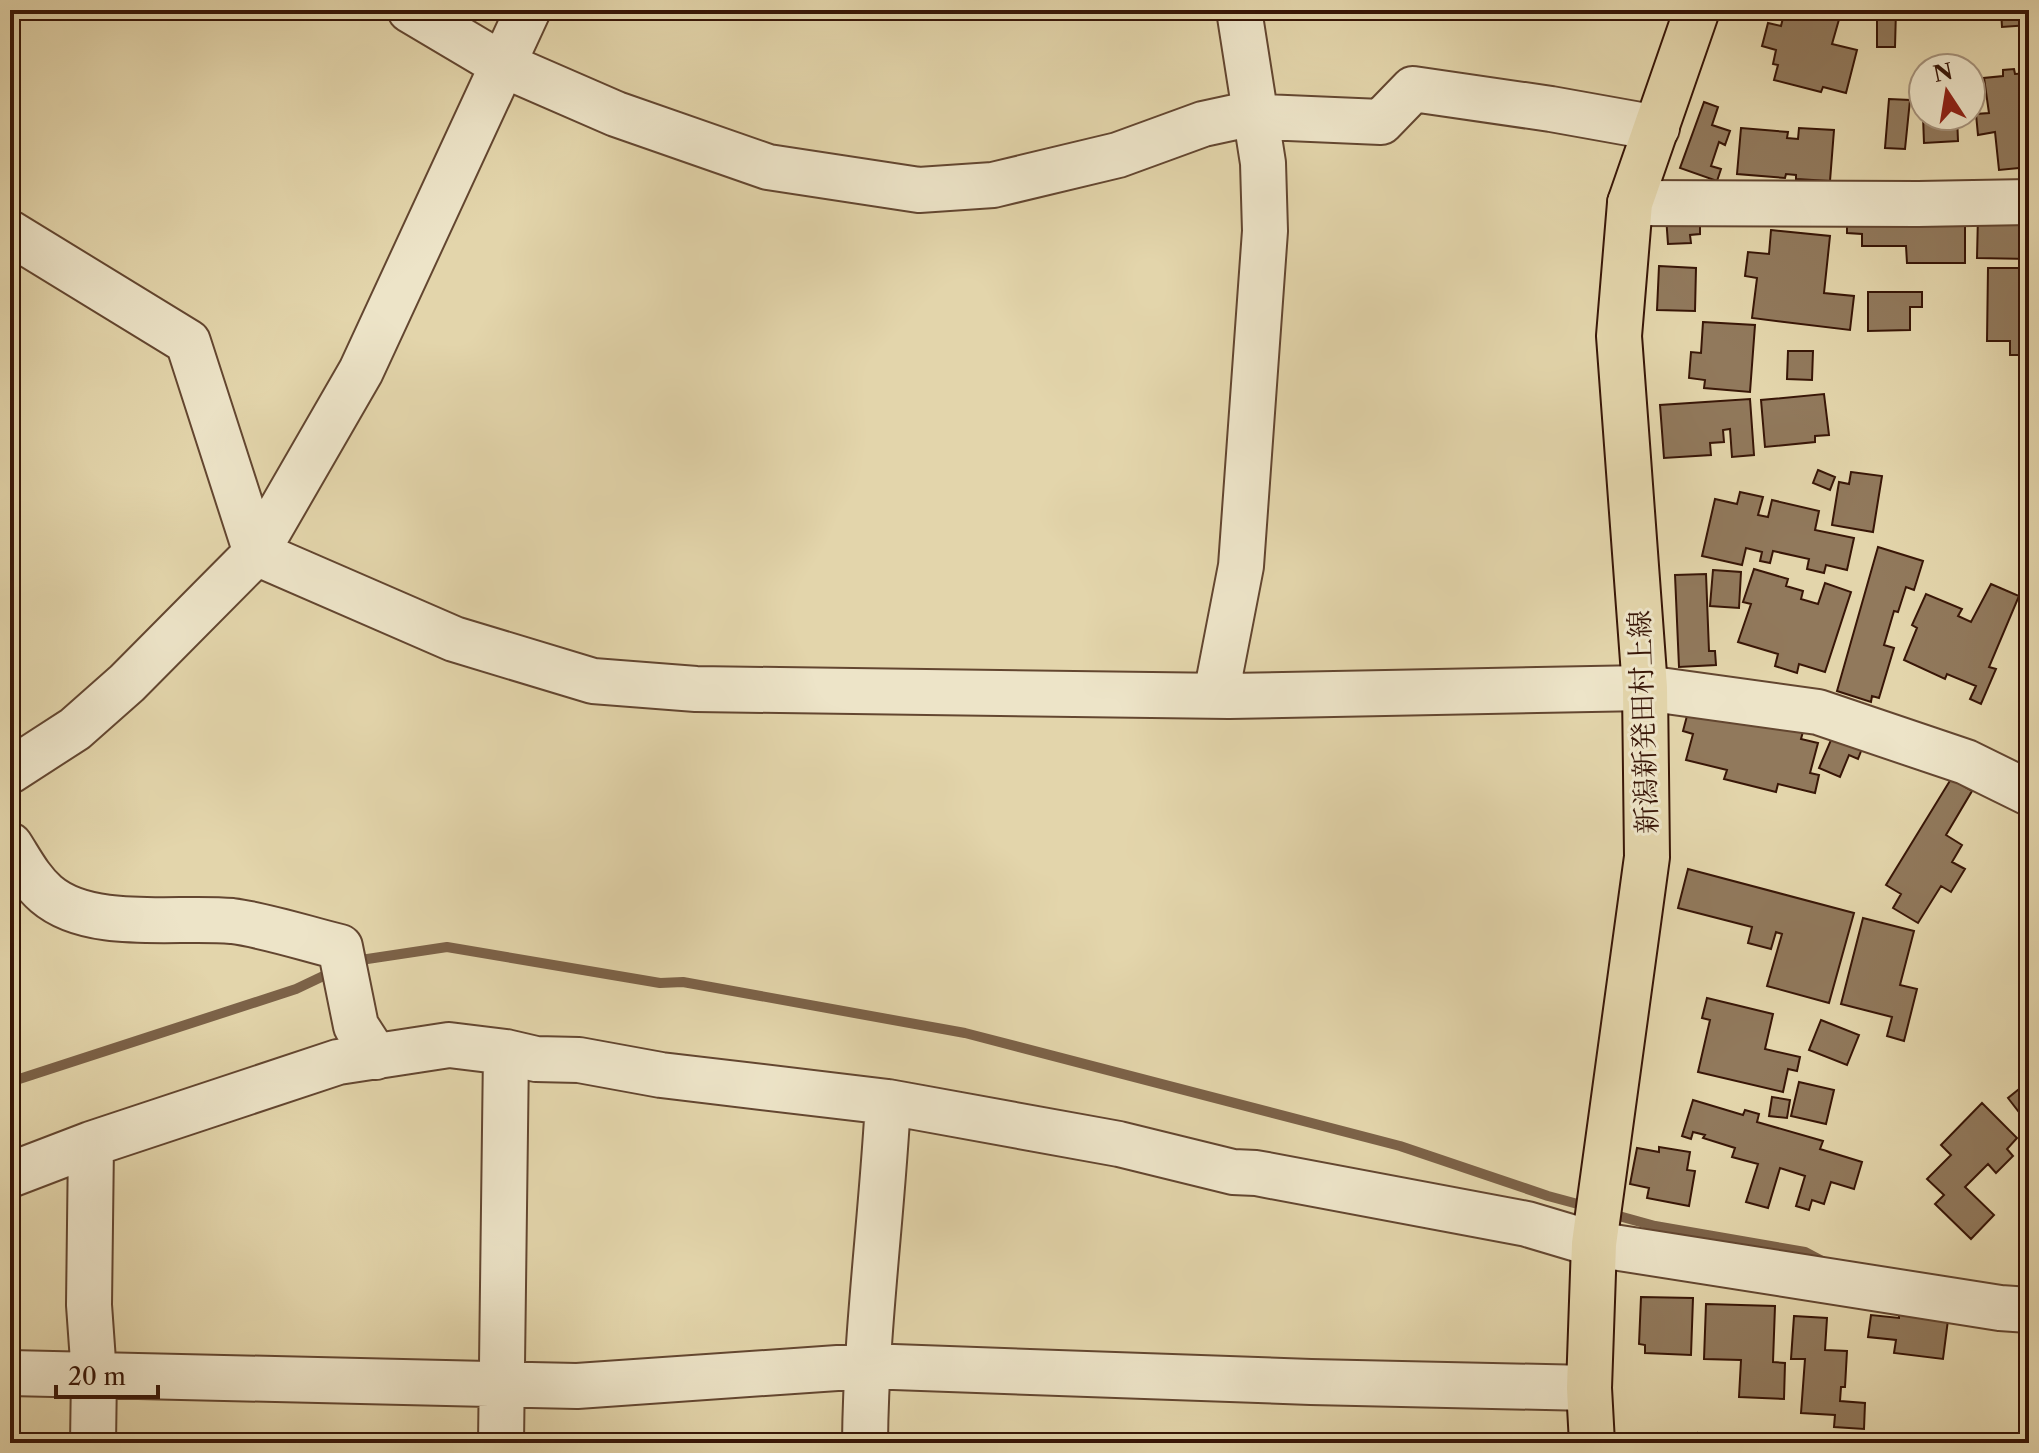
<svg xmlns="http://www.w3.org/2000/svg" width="2039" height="1453" viewBox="0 0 2039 1453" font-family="'Libre Caslon Text','Noto Serif JP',serif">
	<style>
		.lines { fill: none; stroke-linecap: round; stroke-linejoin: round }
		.stream { stroke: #7c6248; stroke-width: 10 }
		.building { fill: #91795c; stroke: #381607; stroke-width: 2 }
		.minor-casing { stroke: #634630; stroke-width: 48 }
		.major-casing { stroke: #381607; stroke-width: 48 }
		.minor { stroke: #ede4c8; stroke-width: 44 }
		.major { stroke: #e3d5ab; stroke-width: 44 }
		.labels { text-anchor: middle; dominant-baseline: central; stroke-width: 6; stroke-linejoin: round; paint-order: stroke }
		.street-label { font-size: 28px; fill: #381607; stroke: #ede4c8 }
	</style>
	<rect width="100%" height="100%" fill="#e3d5ab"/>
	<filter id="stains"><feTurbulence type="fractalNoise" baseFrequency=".0025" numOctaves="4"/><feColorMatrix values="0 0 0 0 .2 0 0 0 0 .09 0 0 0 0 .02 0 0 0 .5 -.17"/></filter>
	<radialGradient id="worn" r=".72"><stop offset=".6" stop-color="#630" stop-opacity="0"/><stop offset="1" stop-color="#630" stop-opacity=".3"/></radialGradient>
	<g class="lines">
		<path class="stream" d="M354 961 447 947 660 983 683 982 965 1033 1400 1146 1548 1196 1589 1207
			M10 1082 296 989 336 970
			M1608 1213 1655 1226 1805 1252 1822 1261"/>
	</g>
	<path class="building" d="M1785 10H1850L1848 18 1840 16 1832 44 1857 50 1846 93 1823 87 1821 92 1774 80 1778 65 1773 64 1776 50 1762 46 1768 23 1781 26Z
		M1877 10H1896L1895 47H1877Z
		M2001 10H2029V25L2002 27Z
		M2014 69 2015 74 2029 73V167L1999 170 1995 132 1978 135 1976 114 1989 113 1984 78 2003 76V70Z
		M1889 99 1910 100 1905 149 1885 148Z
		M1704 102 1718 107 1712 125 1730 131 1725 145 1719 142 1711 166 1721 169 1717 181 1680 168Z
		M1923 116H1957L1958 141 1924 143Z
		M1741 128 1788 132 1787 138 1798 139 1799 128 1834 130 1830 181 1796 179V175L1786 174 1785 178 1737 174Z
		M1847 213 1965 214V263H1907L1906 246H1862V234L1847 233Z
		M1978 215 2029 216V259L1977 258Z
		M1666 216 1700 219V234L1690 235 1691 243 1668 244Z
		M1771 230 1830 236 1824 293 1854 296 1850 330 1752 318 1757 278 1745 276 1748 252 1769 254Z
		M1659 266 1696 268 1695 311 1657 310Z
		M1988 268H2029L2028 355H2010V341H1987Z
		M1868 292H1922V307H1910V330L1868 331Z
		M1703 322 1755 325 1750 392 1704 388 1705 380 1689 378 1691 352 1701 353Z
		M1788 351H1813L1812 380 1787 379Z
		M1824 394 1829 435 1815 436V442L1765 447 1761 400Z
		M1750 399 1754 455 1732 457 1730 429 1723 430 1724 442 1710 443 1711 455 1664 458 1660 405Z
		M1818 470 1835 477 1830 490 1813 483Z
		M1851 472 1882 476 1873 532 1832 525 1839 482 1849 484Z
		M1740 492 1763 497 1758 515 1768 517 1772 500 1819 511 1815 530 1854 538 1847 570 1826 565 1824 573 1807 569 1809 559 1773 551 1770 563 1760 561 1762 552 1746 548 1742 565 1702 556 1715 499 1737 504Z
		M1878 547 1923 561 1914 590 1906 587 1898 612 1894 611 1884 645 1894 648 1879 698 1872 696 1871 702 1837 691Z
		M1754 569 1788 579 1786 586 1803 591 1801 599 1818 604 1825 583 1851 592 1825 672 1799 664 1797 673 1775 666 1778 654 1738 642 1751 604 1743 602Z
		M1713 570 1741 572 1739 608 1710 606Z
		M1706 574 1709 651H1715L1716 665 1679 667 1675 575Z
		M1991 584 2019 596 1989 667 1996 669 1981 704 1970 699 1976 686 1947 674 1945 679 1904 660 1917 628 1912 625 1926 594 1962 609 1958 616 1971 622Z
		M2029 695V712L2021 707Z
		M1688 712 1804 728 1801 739 1818 743 1810 773 1819 775 1815 793 1778 784 1776 792 1724 779 1727 770 1686 760 1693 734 1683 731Z
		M1834 733 1863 746 1858 759 1849 755 1840 777 1819 768Z
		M1951 779 1972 791 1946 835 1962 845 1952 862 1965 869 1951 892 1941 886 1918 923 1893 908 1901 894 1886 885Z
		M1688 869 1854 913 1829 1003 1767 986 1782 934 1776 932 1771 949 1748 943 1752 927 1678 908Z
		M1863 918 1914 931 1900 985 1917 989 1904 1041 1887 1036 1892 1017 1841 1004Z
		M1707 998 1773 1014 1765 1049 1800 1057 1797 1071 1788 1069 1783 1092 1698 1072 1710 1020 1702 1018Z
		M1821 1020 1859 1035 1847 1065 1809 1050Z
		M2029 1081V1125L2008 1098Z
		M1799 1082 1834 1090 1826 1124 1791 1116Z
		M1772 1097 1790 1100 1787 1118 1769 1116Z
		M1693 1100 1743 1115 1745 1110 1759 1114 1757 1122 1823 1141 1820 1149 1862 1162 1854 1189 1831 1182 1824 1204 1812 1200 1809 1210 1796 1206 1805 1176 1780 1168 1768 1208 1746 1202 1758 1164 1732 1157 1735 1148 1703 1138 1705 1135 1693 1132 1691 1139 1682 1136Z
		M1982 1103 2017 1138 2007 1149 2013 1156 1996 1173 1988 1164 1965 1187 1994 1215 1971 1239 1935 1204 1944 1195 1927 1179 1951 1155 1941 1145Z
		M1659 1147 1690 1152 1687 1170 1695 1171 1689 1206 1647 1198 1649 1188 1630 1184 1637 1148 1659 1152Z
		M1641 1297 1693 1298 1691 1355 1645 1353V1345L1639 1344Z
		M1706 1304 1775 1306 1773 1362 1785 1363 1784 1399 1739 1397 1741 1360 1704 1359Z
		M1899 1314 1948 1320 1943 1359 1894 1353 1896 1340 1868 1337 1871 1315 1899 1318Z
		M1794 1316 1827 1318 1825 1350 1847 1351 1845 1387H1841L1840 1401 1865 1403 1864 1429 1834 1427 1835 1415 1801 1413 1805 1359H1791Z
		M1698 1433 1721 1437V1443H1697Z
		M1743 1433 1776 1434V1443H1743Z"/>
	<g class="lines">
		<defs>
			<path id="minor" d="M410 10 501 64 616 114 768 167 919 190 993 185 1118 155 1203 124 1240 116 1381 122 1413 89 1551 109 1657 128
				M1630 203 1918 204 2029 202
				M10 233 188 342 256 553 454 639 593 681 696 689 1229 696 1645 688 1818 712 1966 762 2029 793
				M1216 695 1241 566 1265 231 1263 163 1239 10
				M10 771 75 729 127 683 256 553 361 371 528 10
				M10 845C21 862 30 880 46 894 90 932 177 916 232 921 265 925 307 939 340 947L356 1026 376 1057
				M91 1144 89 1305 94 1375 93 1443
				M10 1175 91 1144 338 1062 449 1045 506 1052 536 1059 579 1060 661 1075 888 1102 1119 1144 1233 1172 1256 1173 1527 1224 1594 1244 2000 1308 2029 1310
				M10 1373 577 1386 866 1366 1311 1382 1589 1388
				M501 1443 506 1052
				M865 1443C866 1329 882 1216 888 1102"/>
			<path id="major" d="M1592 1443 1589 1388 1594 1244 1647 857 1645 688 1619 336 1630 203 1697 10"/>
		</defs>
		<use href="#minor" class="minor-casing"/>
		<use href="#major" class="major-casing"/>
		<use href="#minor" class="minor"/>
		<use href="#major" class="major"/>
	</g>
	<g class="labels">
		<g class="street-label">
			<text transform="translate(1643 722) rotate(-92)">新潟新発田村上線</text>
		</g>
	</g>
	<rect width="2039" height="1453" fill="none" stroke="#e3d5ab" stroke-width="40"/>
	<rect x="12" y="12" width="2015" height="1429" fill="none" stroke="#381607" stroke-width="4"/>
	<rect x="20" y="20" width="1999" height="1413" fill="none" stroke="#381607" stroke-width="2"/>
	<g transform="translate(1947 92) rotate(348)"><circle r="38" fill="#ede4c8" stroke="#a5927b" stroke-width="2"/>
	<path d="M0-6L14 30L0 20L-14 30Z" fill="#8f2418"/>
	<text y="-12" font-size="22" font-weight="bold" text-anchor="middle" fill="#381607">N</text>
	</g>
	<path d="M56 1385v12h102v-12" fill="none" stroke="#381607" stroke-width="4"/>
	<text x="68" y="1385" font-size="24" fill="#381607" stroke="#ede4c8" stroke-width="6" paint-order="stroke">20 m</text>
	<rect width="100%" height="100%" filter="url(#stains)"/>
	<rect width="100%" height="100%" fill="url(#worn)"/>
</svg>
